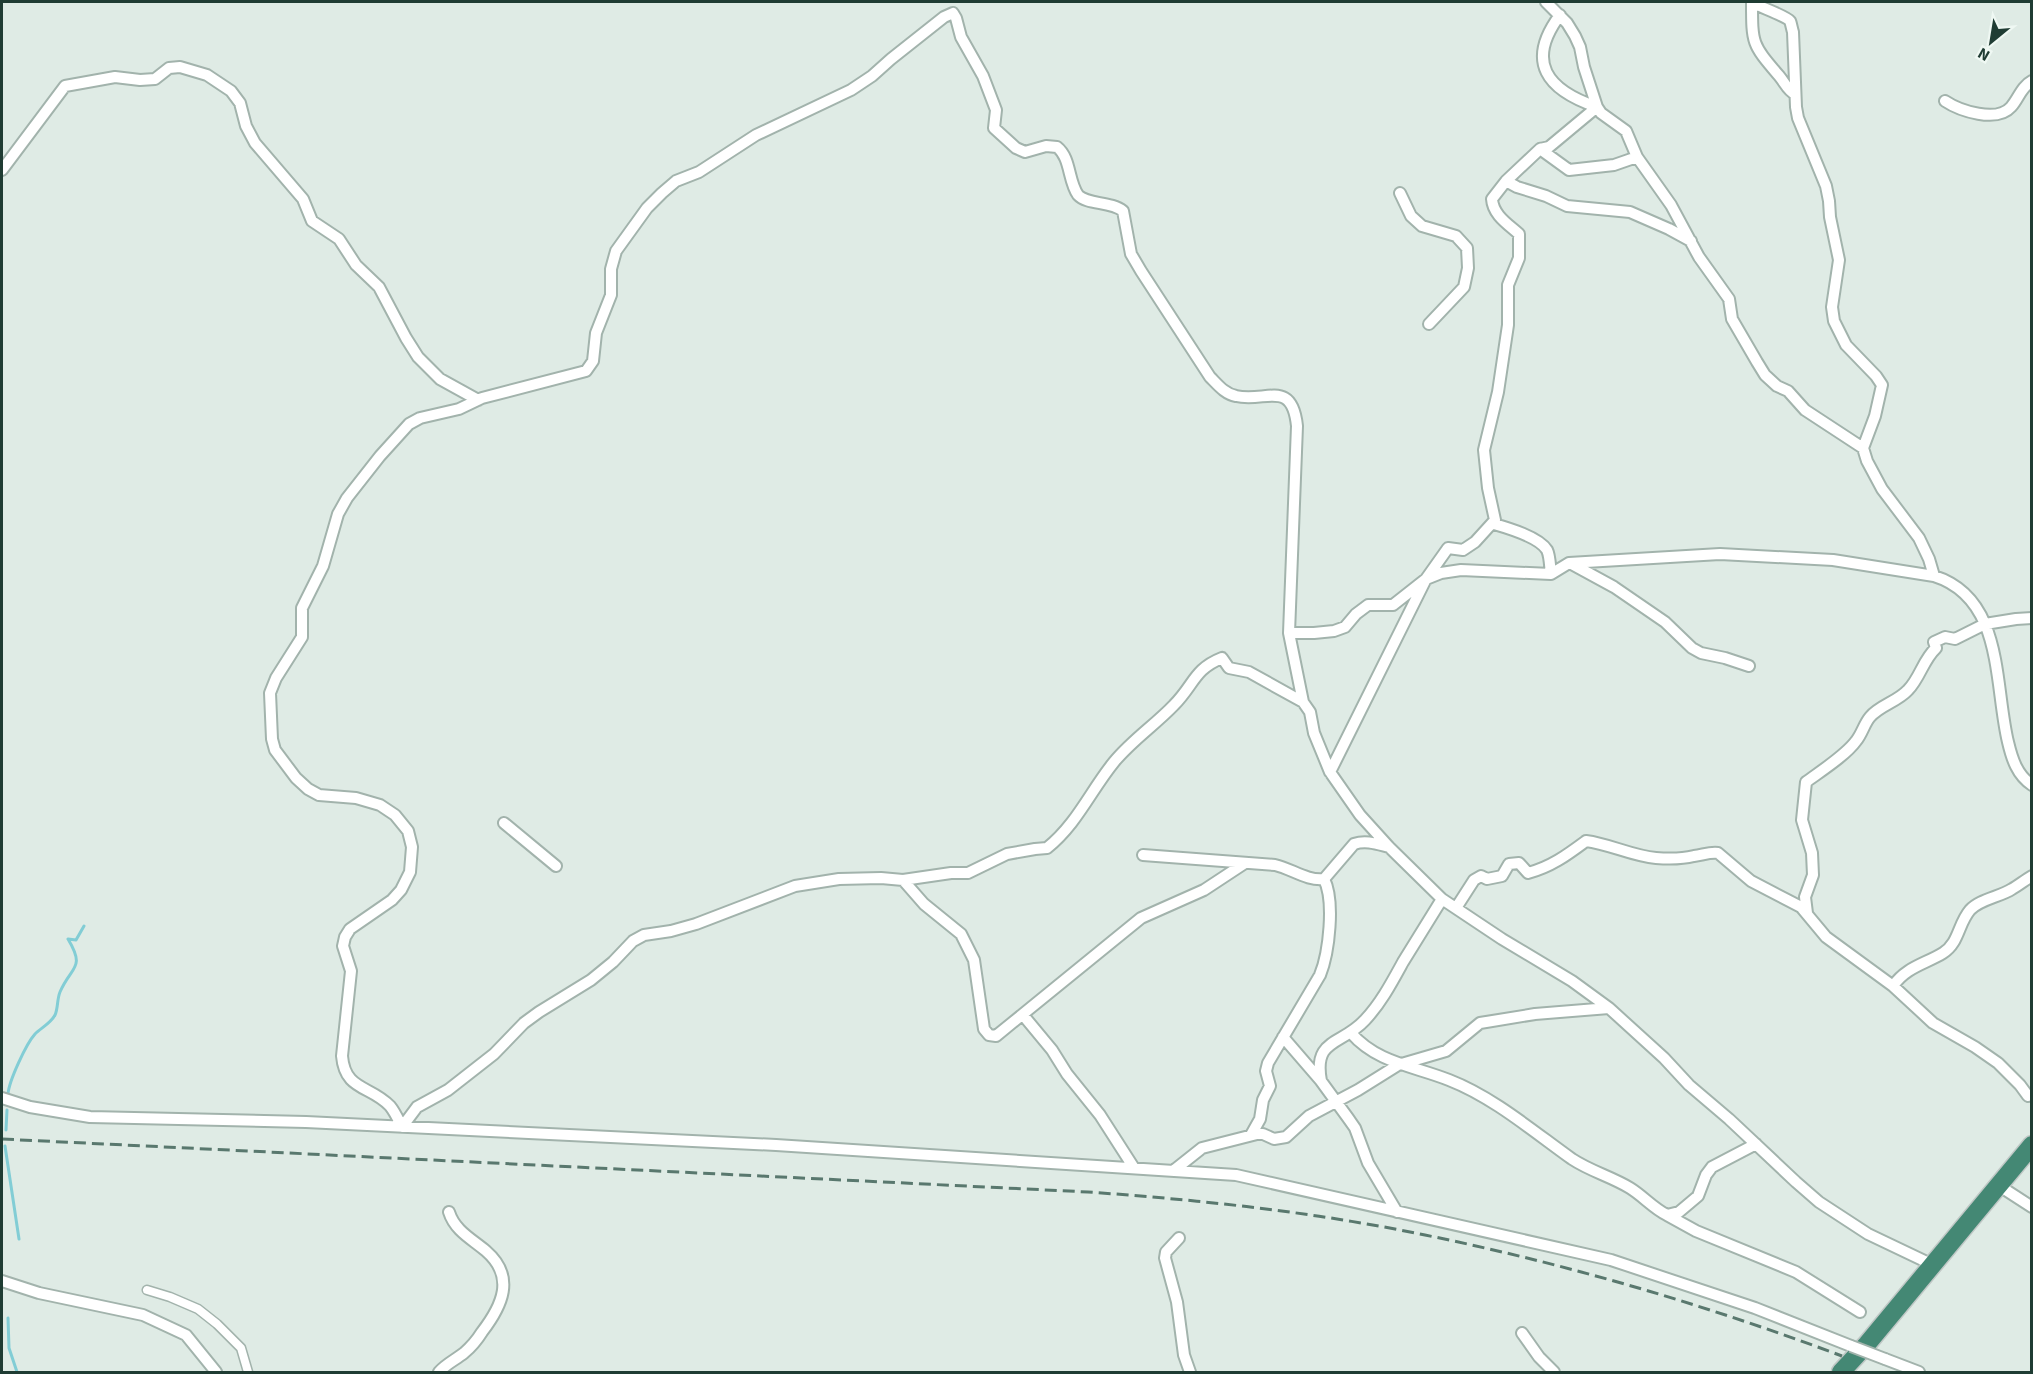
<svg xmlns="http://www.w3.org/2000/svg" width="2033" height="1374" viewBox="0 0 2033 1374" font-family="'Source Sans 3',sans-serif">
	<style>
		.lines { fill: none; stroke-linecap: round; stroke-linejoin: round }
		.stream { stroke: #82cdd5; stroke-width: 3 }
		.pedestrian-casing { stroke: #a2b3ac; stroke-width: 11 }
		.minor-casing { stroke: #a2b3ac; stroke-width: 14 }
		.trunk-casing { stroke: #c0c8c6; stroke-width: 21 }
		.pedestrian { stroke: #fff; stroke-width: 8 }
		.minor { stroke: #fff; stroke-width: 10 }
		.trunk { stroke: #448874; stroke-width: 18 }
		.rail { stroke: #59786e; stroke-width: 3; stroke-dasharray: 12 6; stroke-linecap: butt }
		.minor-bridge-casing { stroke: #a2b3ac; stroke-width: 14; stroke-linecap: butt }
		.minor-bridge { stroke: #fff; stroke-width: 10 }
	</style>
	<rect width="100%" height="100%" fill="#dfebe5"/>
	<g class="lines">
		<path class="stream" d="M8 1094C9 1081 26 1044 35 1034 41 1028 51 1023 55 1015 58 1009 57 999 60 992 71 966 86 969 68 939L76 940 84 926
			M6 1130 7 1110
			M5 1146 19 1239
			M8 1318 9 1348 17 1372"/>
		<defs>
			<path id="pedestrian" d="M147 1290 170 1297 198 1309 217 1324 241 1348 248 1372"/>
			<path id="minor" d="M1546 2 1567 23 1575 36 1580 47 1584 67 1597 107 1601 113 1626 131 1637 157 1671 205 1699 257 1729 299 1732 319 1757 362 1765 375 1777 386 1788 391 1805 410 1863 448
				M1752 2C1752 45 1752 44 1780 77 1785 83 1788 91 1795 94
				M1753 3C1760 7 1786 16 1790 21 1791 23 1792 29 1793 32L1796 107 1798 118 1826 186 1829 201 1830 217 1839 260 1832 307 1834 321 1846 345 1876 376 1882 385 1875 416 1863 448 1867 461 1882 489 1919 538 1929 559 1934 576
				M1560 15C1525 62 1547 90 1597 107
				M1945 101C1960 111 1997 123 2011 107 2019 98 2021 87 2032 81
				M1540 149 1549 147 1597 107
				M2 170 65 86 115 77 140 80 155 79 169 68 180 67 207 75 231 91 240 103 246 126 255 143 303 199 312 221 339 239 356 265 379 287 406 338 418 357 440 379 478 400
				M1506 181 1517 187 1546 196 1567 206 1630 212 1669 229 1691 241
				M1400 193 1411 216 1422 226 1456 236 1467 248 1468 268 1464 287 1429 324
				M1494 524C1508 528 1539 537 1547 550 1550 556 1550 567 1551 574
				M1570 563 1614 587 1665 622 1692 648 1701 653 1725 658 1749 666
				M1289 633H1314L1334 631 1345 627 1356 614 1368 605H1393L1426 579 1441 573 1461 570 1551 574 1569 563 1720 554 1833 560 1934 576C2004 598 1994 684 2008 742 2012 759 2017 775 2032 785
				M1303 702 1249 672 1229 668 1222 658C1194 669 1194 685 1174 705 1155 725 1132 740 1114 762 1091 790 1077 824 1047 848L1035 849 1007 854 968 873H951L903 880 881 878 839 879 795 886 696 924 671 931 644 935 633 941 613 962 591 980 539 1012 524 1023 494 1054 448 1090 417 1107 402 1127C399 1121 395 1112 390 1106 370 1085 345 1091 342 1056L351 971 343 946 345 937 350 929 392 900 401 890 410 872 412 847 408 831 395 815 380 805 356 798 319 795 308 789 296 778 275 750 272 739 270 693 276 678 302 637V608L323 566 338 514 347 498 380 456 409 424 420 418 459 409 482 398 586 371 593 361 596 333 611 295V269L616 251 647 208 662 193 676 181 699 172 756 135 851 90 872 76 891 59 944 17 953 13 956 18 961 37 983 76 996 110 994 128 1016 148 1025 152 1046 146 1057 147C1071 158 1068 181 1078 195 1087 205 1111 201 1123 211L1131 254 1141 271 1210 377C1218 385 1225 394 1236 396 1265 403 1292 378 1297 426L1289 633 1303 702 1310 712 1314 733 1330 772 1360 815 1389 847 1442 899 1502 939 1572 981 1609 1008 1664 1058 1689 1085 1729 1119 1796 1182 1819 1202 1868 1234 1933 1265
				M1330 772 1426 579 1448 548 1463 550 1475 542 1495 520 1488 488 1484 450 1498 392 1508 325V285L1519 258V234C1508 224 1493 215 1492 199L1506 181 1540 149 1569 170 1614 165 1637 157
				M504 823 556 866
				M1143 855 1275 865C1292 869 1307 881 1324 879L1354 844C1366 840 1377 844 1389 847
				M903 880 924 904 961 934 974 960 984 1029 989 1035 996 1036 1141 918 1204 890 1245 863
				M1456 908 1474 880 1481 876 1487 879 1502 876 1509 864 1519 863 1528 873C1551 867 1567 855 1586 841 1610 844 1632 856 1656 858 1668 859 1682 859 1694 856 1703 855 1709 852 1718 853L1751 881 1801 907 1826 937 1893 986 1933 1023 1975 1047 1998 1063 2020 1085 2028 1096
				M1807 913 1805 897 1813 875 1812 853 1802 820 1806 782C1821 771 1846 755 1856 741 1862 734 1864 724 1870 717 1880 705 1897 702 1908 690 1920 678 1923 660 1936 648L1934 642 1945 637 1955 639 1985 624 2016 619 2032 618
				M1893 986C1906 967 1925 964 1943 953 1959 943 1958 924 1970 910 1980 899 2000 897 2012 889 2019 885 2025 880 2032 876
				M1023 1015 1052 1050 1067 1074 1100 1115 1134 1168
				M1351 1033C1377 1063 1414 1066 1449 1080 1493 1097 1534 1132 1572 1159 1590 1171 1612 1177 1630 1188 1643 1196 1653 1208 1667 1215L1679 1212 1698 1196 1706 1175 1712 1167 1756 1144
				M1283 1037 1321 1081 1348 1118 1355 1128 1368 1163 1397 1212
				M1321 1081C1313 1038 1341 1046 1365 1020 1381 1003 1392 982 1403 962 1416 941 1429 920 1442 899
				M2 1098 30 1107 90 1117 306 1122 776 1145 1236 1175 1611 1260 1755 1308 1851 1346
				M1251 1135 1260 1119 1263 1100 1270 1086 1266 1071 1268 1063 1320 975C1329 953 1335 901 1324 879
				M1173 1171 1202 1148 1257 1134H1263L1274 1139 1286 1137 1309 1116 1358 1090 1398 1065 1446 1051 1480 1023 1535 1014 1609 1008
				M1998 1185 2032 1207
				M1667 1215 1696 1231 1796 1272 1860 1312
				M1179 1238 1166 1252 1165 1258 1177 1302 1184 1355 1190 1372
				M2 1281 39 1293 143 1315 186 1335 216 1372
				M1522 1333 1539 1357 1554 1372
				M1885 1359 1919 1372
				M439 1372C446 1364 455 1360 464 1353 471 1347 477 1340 482 1332 502 1306 516 1277 486 1251 472 1239 455 1231 449 1212"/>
			<path id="trunk" d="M1841 1372 1867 1344 2032 1145"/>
		</defs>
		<use href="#pedestrian" class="pedestrian-casing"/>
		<use href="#minor" class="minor-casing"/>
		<use href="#trunk" class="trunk-casing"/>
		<use href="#pedestrian" class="pedestrian"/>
		<use href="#minor" class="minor"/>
		<use href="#trunk" class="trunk"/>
		<path class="rail" d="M2 1139 1088 1192C1201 1200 1314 1212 1425 1235 1567 1264 1706 1305 1842 1356"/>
		<defs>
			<path id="minor-bridge" d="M1851 1346 1885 1359"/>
		</defs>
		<use href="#minor-bridge" class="minor-bridge-casing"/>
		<use href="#minor-bridge" class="minor-bridge"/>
	</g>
	<rect width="2033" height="1374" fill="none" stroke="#1f3c33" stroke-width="6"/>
	<g transform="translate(1991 42) rotate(210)" stroke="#eff8f3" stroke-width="4.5" paint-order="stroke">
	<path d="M0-4.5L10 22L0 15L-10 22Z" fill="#1f3c33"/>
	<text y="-9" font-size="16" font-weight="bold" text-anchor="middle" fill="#1f3c33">N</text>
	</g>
</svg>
